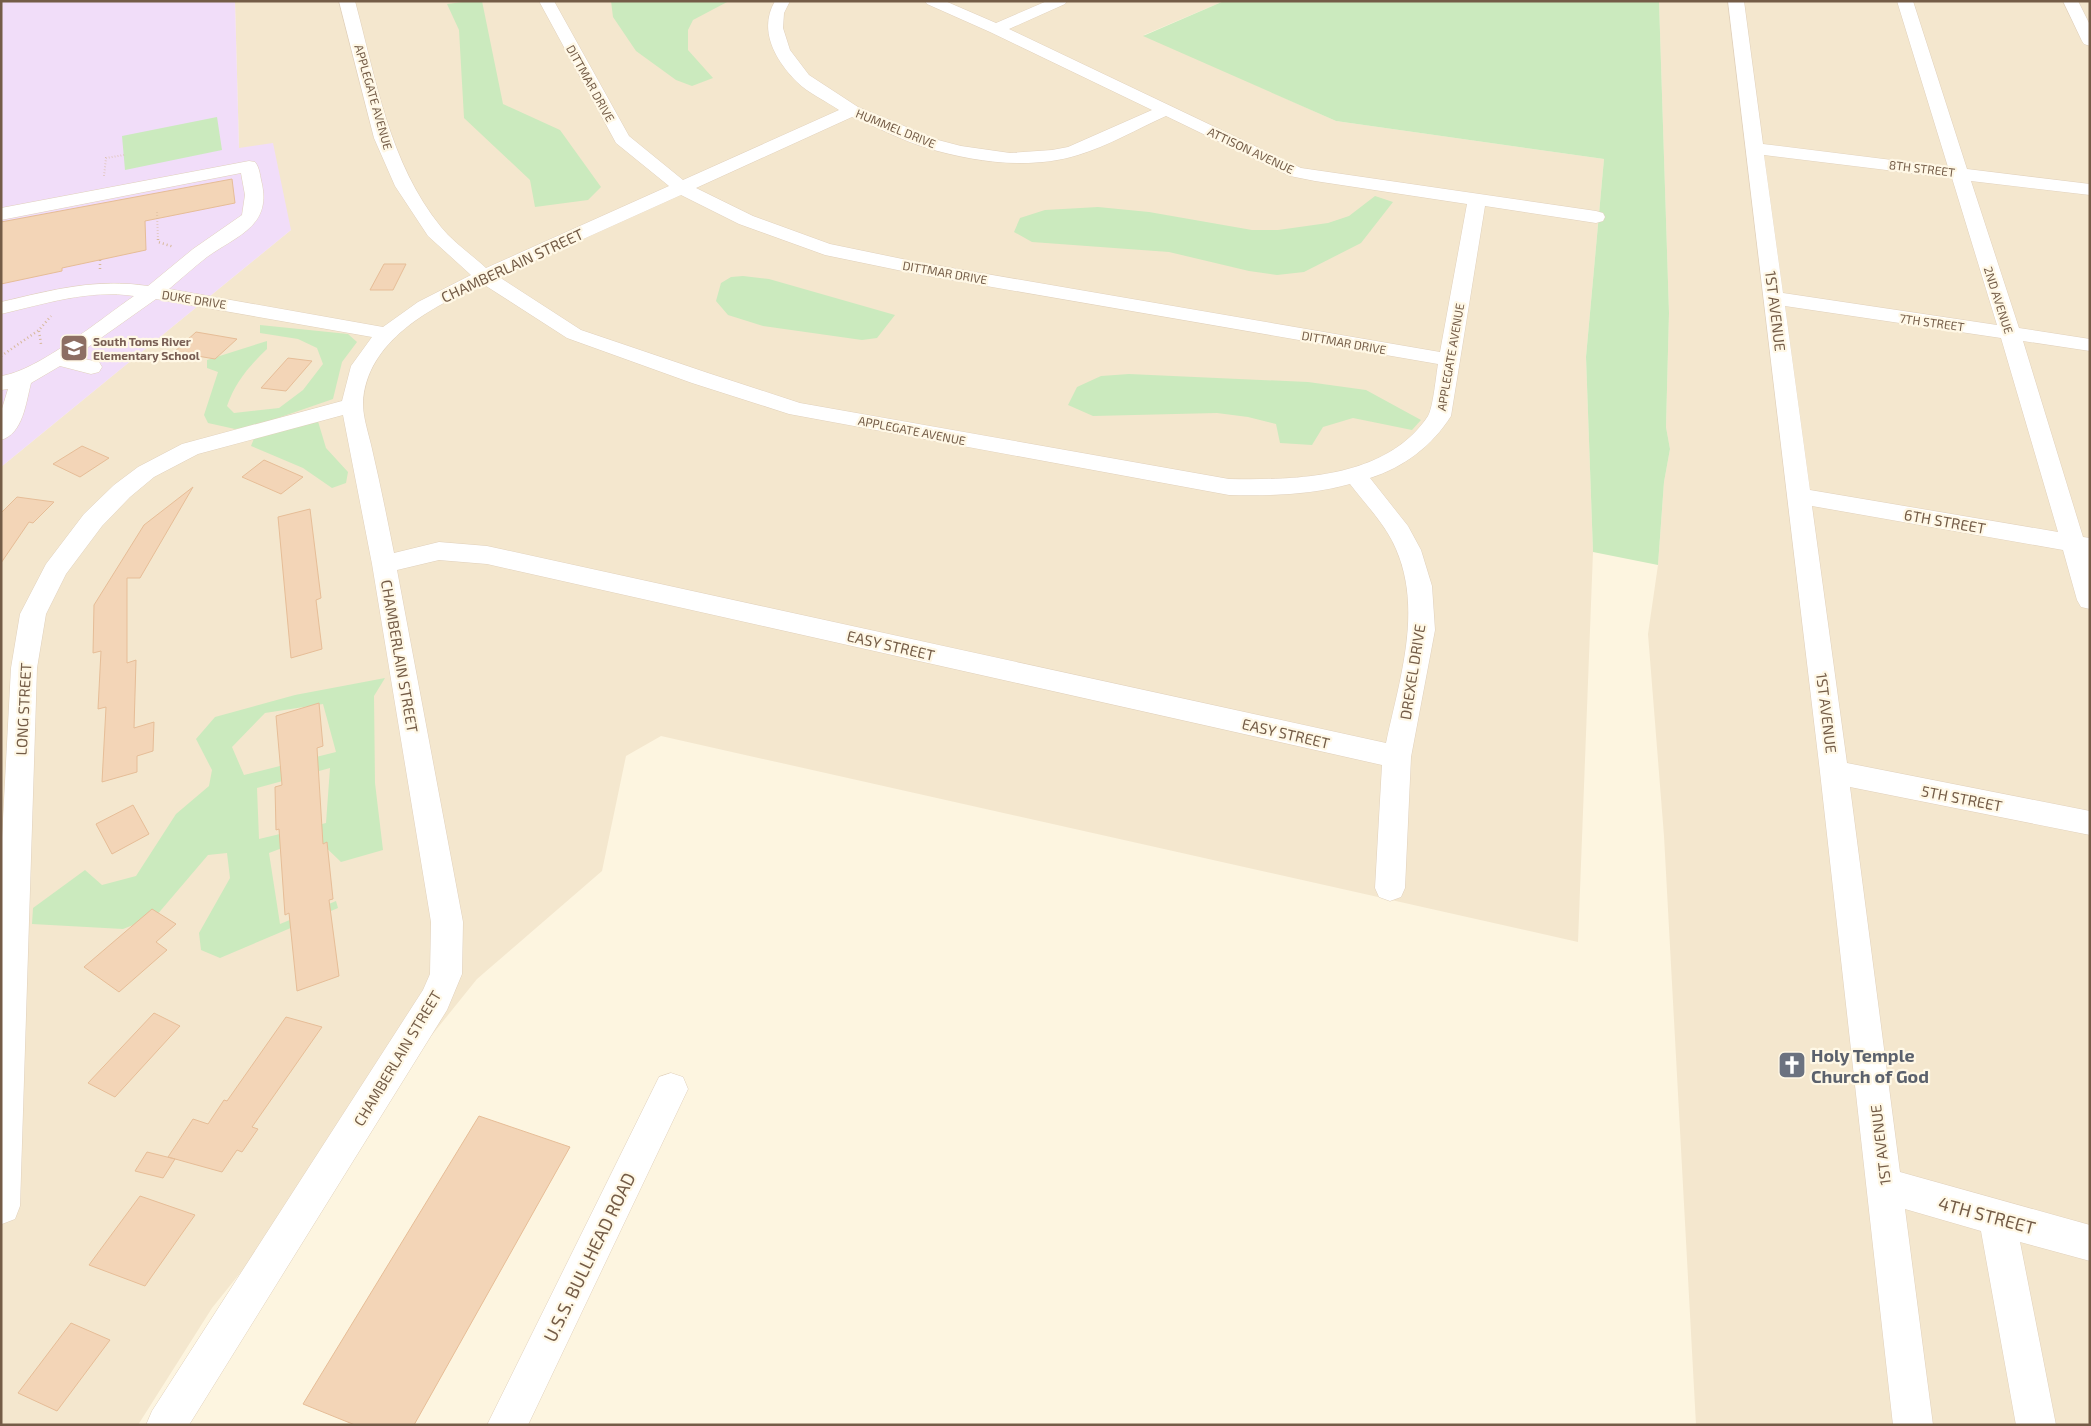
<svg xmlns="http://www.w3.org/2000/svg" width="2091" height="1426" viewBox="0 0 2091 1426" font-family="'Exo 2',sans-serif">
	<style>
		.residential { fill: #f4e7ce }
		.education { fill: #f1ddf9 }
		.green { fill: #cbeabe; fill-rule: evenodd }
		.building { fill: #f3d5b7; stroke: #e6bd97 }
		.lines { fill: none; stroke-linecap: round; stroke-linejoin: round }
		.minor-casing { stroke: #e1d1bc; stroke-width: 1 }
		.path-far1 { stroke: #d7b99a; stroke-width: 2; stroke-dasharray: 0.5 2.5; stroke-linecap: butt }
		.path { stroke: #d7b99a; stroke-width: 2.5; stroke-dasharray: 1 3; stroke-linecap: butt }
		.minor { fill: #fff; fill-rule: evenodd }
		.labels { text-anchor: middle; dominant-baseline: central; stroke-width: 4.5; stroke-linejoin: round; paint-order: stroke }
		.far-street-label { font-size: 12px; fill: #745c47; stroke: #fff8e6 }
		.far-education-label { font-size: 12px; font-weight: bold; fill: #785e54; stroke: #fff8e6; text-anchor: start }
		.street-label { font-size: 15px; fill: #745c47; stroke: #fff8e6 }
		.near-worship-label { font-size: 18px; font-weight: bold; fill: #5b616d; stroke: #fff8e6; text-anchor: start }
		.near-street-label { font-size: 18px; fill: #745c47; stroke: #fff8e6 }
	</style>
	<rect width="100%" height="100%" fill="#fdf5e0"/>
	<path class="residential" d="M235 1H1224L1144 35 1336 121 1604 159 1586 357 1593 552 1578 942 661 736 626 756 602 871 477 979 212 1308 138 1425H1V467L291 230 239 148Z
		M1659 1H2090V1425H1696L1664 836 1648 634 1658 565 1664 482 1670 449 1666 427 1669 313Z"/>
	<path class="education" d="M1 1H235L239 148 273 143 291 230 1 467Z"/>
	<path class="green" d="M470 1H482L503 104 560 130 601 187 588 200 535 207 530 180 464 118 459 30 447 4Z
		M611 1H729L693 20 688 30V50L713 78 692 86 676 80 636 51 613 17Z
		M1224 1H1659L1669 313 1666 427 1670 449 1664 482 1658 565 1593 552 1586 357 1604 159 1336 121 1143 36Z
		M217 117 222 150 125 170 122 136Z
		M1375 196 1393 202 1361 243 1304 272 1277 275 1249 271 1169 252 1032 242 1014 232 1020 218 1045 210 1098 207 1149 212 1252 230H1278L1328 223 1349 216Z
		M743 276 769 279 895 315 877 338 862 340 763 326 728 315 716 301 721 283 731 277Z
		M260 325 348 334 357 342 342 362 333 399 252 427 235 429 208 423 204 415 218 372 207 368V360L267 341V349C249 366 235 383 227 406L234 413 279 408 303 390 323 364 317 348 298 339 260 333Z
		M1129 374 1308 382 1366 390 1421 420 1412 430 1353 418 1323 427 1312 445 1280 443 1276 424 1248 417 1217 413 1093 416 1068 405 1077 387 1101 376Z
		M317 418 326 448 348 472 346 483 332 488 303 468 251 446 255 436Z
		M385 678 374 696 375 783 383 850 341 862 314 836 269 853 280 924 336 901 338 908 220 958 201 950 199 933 230 878 227 853 208 855 156 916 123 929 32 924 33 908 85 870 102 885 136 876 176 814 209 786 212 770 196 739 215 717 295 695ZM323 704 336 752 244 775 232 747 265 713ZM330 768 326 823 259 839 257 788Z"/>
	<path class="building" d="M232 179 235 203 145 221 146 250 62 268V271L1 284V222Z
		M384 264H406L393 290H370Z
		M196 332 237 339 215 359 174 352Z
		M288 358 312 361 286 391 261 388Z
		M82 446 109 458 80 477 53 464Z
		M264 460 303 477 281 494 242 477Z
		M193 487 140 578H127V663L136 660 134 728 154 722 153 751 137 756V772L102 782 106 707 98 709 101 651 93 653 94 605 144 525Z
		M17 497 54 502 33 523 29 522 1 563V513Z
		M310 509 321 598 316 600 322 649 291 658 278 517Z
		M319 703 323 746 317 748 323 844 327 842 333 899 329 900 339 976 297 991 289 913 285 915 279 829 276 830 275 787 282 785 276 716Z
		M133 805 149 834 112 854 96 824Z
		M152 909 176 924 156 942 167 950 119 992 84 967Z
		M154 1013 180 1026 115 1097 88 1083Z
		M286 1017 322 1027 252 1127 258 1129 242 1152 237 1150 222 1172 168 1157 193 1119 208 1124 224 1100 227 1101Z
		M479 1116 570 1147 414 1425H355L303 1404Z
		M147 1152 175 1159 163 1178 135 1171Z
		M140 1196 195 1215 145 1286 89 1265Z
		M71 1323 110 1340 57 1411 18 1393Z"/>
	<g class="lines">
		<defs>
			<path id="minor" d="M339 1H355C376 79 389 163 441 227 453 242 472 255 486 268L669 186 616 143 539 1H554L629 136 683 180 839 110C826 101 808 93 797 82 775 60 758 30 775 1H790L784 13 783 28 790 50 809 75 858 107 938 140 961 146 1010 153 1052 150 1068 147 1152 110 990 32 927 4 925 1H945L996 23 1047 1H1067L1065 4 1009 29 1301 168 1596 211 1603 213 1605 217 1603 221 1596 223 1485 206 1451 416C1432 446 1404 467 1370 478L1408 526 1421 550 1432 586 1435 630 1411 757 1405 888 1401 897 1390 901 1379 897 1375 888 1382 765 487 564 439 560 397 570 463 922 462 974 447 1010 189 1425H146L152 1411 423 990 430 974 431 922 372 564 343 415 198 454 154 477 130 497 102 526 66 574 46 614 37 668 20 1206 15 1219 2 1224 1 857 11 668 20 614 46 564 84 514 114 485 138 467 182 444 342 401 351 366 372 337 156 299 74 357 99 362 102 367 99 372 91 374 60 366 31 383C26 402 23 434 1 440V412L8 389 1 390V376C38 371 102 318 134 296 90 289 44 304 1 314V302C52 290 96 278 148 286L193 249 242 215 245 195 241 173 1 220V208L249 161 255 162C260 168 260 177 262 184 271 227 236 236 207 257 194 267 182 278 169 289L383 327 418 302 471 275 428 236 395 186 374 138ZM1166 116 1290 176 1315 181 1467 204 1440 352 917 262 830 244 753 216 696 188 852 117C877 127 901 140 927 148 974 162 1030 170 1078 155 1108 146 1137 129 1166 116ZM681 195 739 224 825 255 917 274 1438 364C1436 376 1433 408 1428 416 1386 479 1296 480 1229 479L800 403 708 373 581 330 499 277ZM483 284 567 338 692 383 789 414 1229 495C1269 496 1310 495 1350 484 1366 505 1386 525 1396 549 1423 611 1399 681 1386 743L487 546 439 542 394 553C387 518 380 483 372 449 369 435 363 418 363 404 365 341 433 306 483 284Z
				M1728 1H1744L1763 144 1948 167 1897 1H1913L1967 169 2090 184V195L1971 181 2019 328 2090 339V351L2023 341 2083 537 2090 538V609L2081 607 2077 600 2063 550 1812 506 1847 763 2090 811V835L1850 787 1900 1172 2090 1225V1261L2020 1242 2056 1425H2016L1981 1231 1905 1209 1933 1425H1893L1820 772ZM1764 155 1952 178 1997 325 1783 293ZM1785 306 2001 338 2058 532 1810 490Z
				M2063 1H2078L2090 25V46L2084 44 2082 41Z
				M671 1073 683 1077 688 1089 528 1425H487L659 1077Z"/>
		</defs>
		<use href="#minor" class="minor-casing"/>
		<path class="path-far1" d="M104 176 106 158 124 155
			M157 212 158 240"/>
		<path class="path" d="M158 239V242L174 247
			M100 260V272
			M39 331 41 344
			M1 356 39 330 51 316"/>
		<use href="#minor" class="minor"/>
	</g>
	<defs>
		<symbol id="school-square" viewBox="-11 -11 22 22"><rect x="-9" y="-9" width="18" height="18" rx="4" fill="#8d6e63" stroke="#fff8e6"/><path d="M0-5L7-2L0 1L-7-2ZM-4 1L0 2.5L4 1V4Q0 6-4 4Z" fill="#fff"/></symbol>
		<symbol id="church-square" viewBox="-11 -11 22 22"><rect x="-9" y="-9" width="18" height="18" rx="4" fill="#6b7280" stroke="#fff8e6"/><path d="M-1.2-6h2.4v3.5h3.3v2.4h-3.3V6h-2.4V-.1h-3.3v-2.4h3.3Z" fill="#fff"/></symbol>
	</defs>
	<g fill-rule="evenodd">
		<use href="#school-square" x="58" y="332" width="32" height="32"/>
		<use href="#church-square" x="1776" y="1049" width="32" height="32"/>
	</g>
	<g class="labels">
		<g class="far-street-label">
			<text transform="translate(591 83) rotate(61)">DITTMAR DRIVE</text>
			<text transform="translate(374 97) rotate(74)">APPLEGATE AVENUE</text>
			<text transform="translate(896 128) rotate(22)">HUMMEL DRIVE</text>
			<text transform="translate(1251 150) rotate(25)">ATTISON AVENUE</text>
			<text transform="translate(1922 168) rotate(7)">8TH STREET</text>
			<text transform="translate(945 272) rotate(10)">DITTMAR DRIVE</text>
			<text transform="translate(194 299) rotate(9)">DUKE DRIVE</text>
			<text transform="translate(1999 300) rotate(72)">2ND AVENUE</text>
			<text transform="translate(1932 322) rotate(8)">7TH STREET</text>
			<text transform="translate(1344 342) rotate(10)">DITTMAR DRIVE</text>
			<text transform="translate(1450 357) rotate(-80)">APPLEGATE AVENUE</text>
			<text transform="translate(912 430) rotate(11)">APPLEGATE AVENUE</text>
		</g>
		<g class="far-education-label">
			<text x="93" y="341">South Toms River<tspan x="93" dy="14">Elementary School</tspan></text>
		</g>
		<g class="street-label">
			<text transform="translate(512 265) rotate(-25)">CHAMBERLAIN STREET</text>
			<text transform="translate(1776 311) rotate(83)">1ST AVENUE</text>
			<text transform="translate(1945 521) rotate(10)">6TH STREET</text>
			<text transform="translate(891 645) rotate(13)">EASY STREET</text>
			<text transform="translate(400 656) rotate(80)">CHAMBERLAIN STREET</text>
			<text transform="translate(1412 672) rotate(-81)">DREXEL DRIVE</text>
			<text transform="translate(23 709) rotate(-87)">LONG STREET</text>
			<text transform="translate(1827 713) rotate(83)">1ST AVENUE</text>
			<text transform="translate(1286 733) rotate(13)">EASY STREET</text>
			<text transform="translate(1962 798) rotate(11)">5TH STREET</text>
			<text transform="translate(397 1058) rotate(-59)">CHAMBERLAIN STREET</text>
			<text transform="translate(1880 1145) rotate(-97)">1ST AVENUE</text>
		</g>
		<g class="near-worship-label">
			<text x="1811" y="1055">Holy Temple<tspan x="1811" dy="21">Church of God</tspan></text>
		</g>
		<g class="near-street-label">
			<text transform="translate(1987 1215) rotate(15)">4TH STREET</text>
			<text transform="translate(589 1257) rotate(-64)">U.S.S. BULLHEAD ROAD</text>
		</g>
	</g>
	<rect width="2091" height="1426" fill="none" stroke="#745c47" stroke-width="5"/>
</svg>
